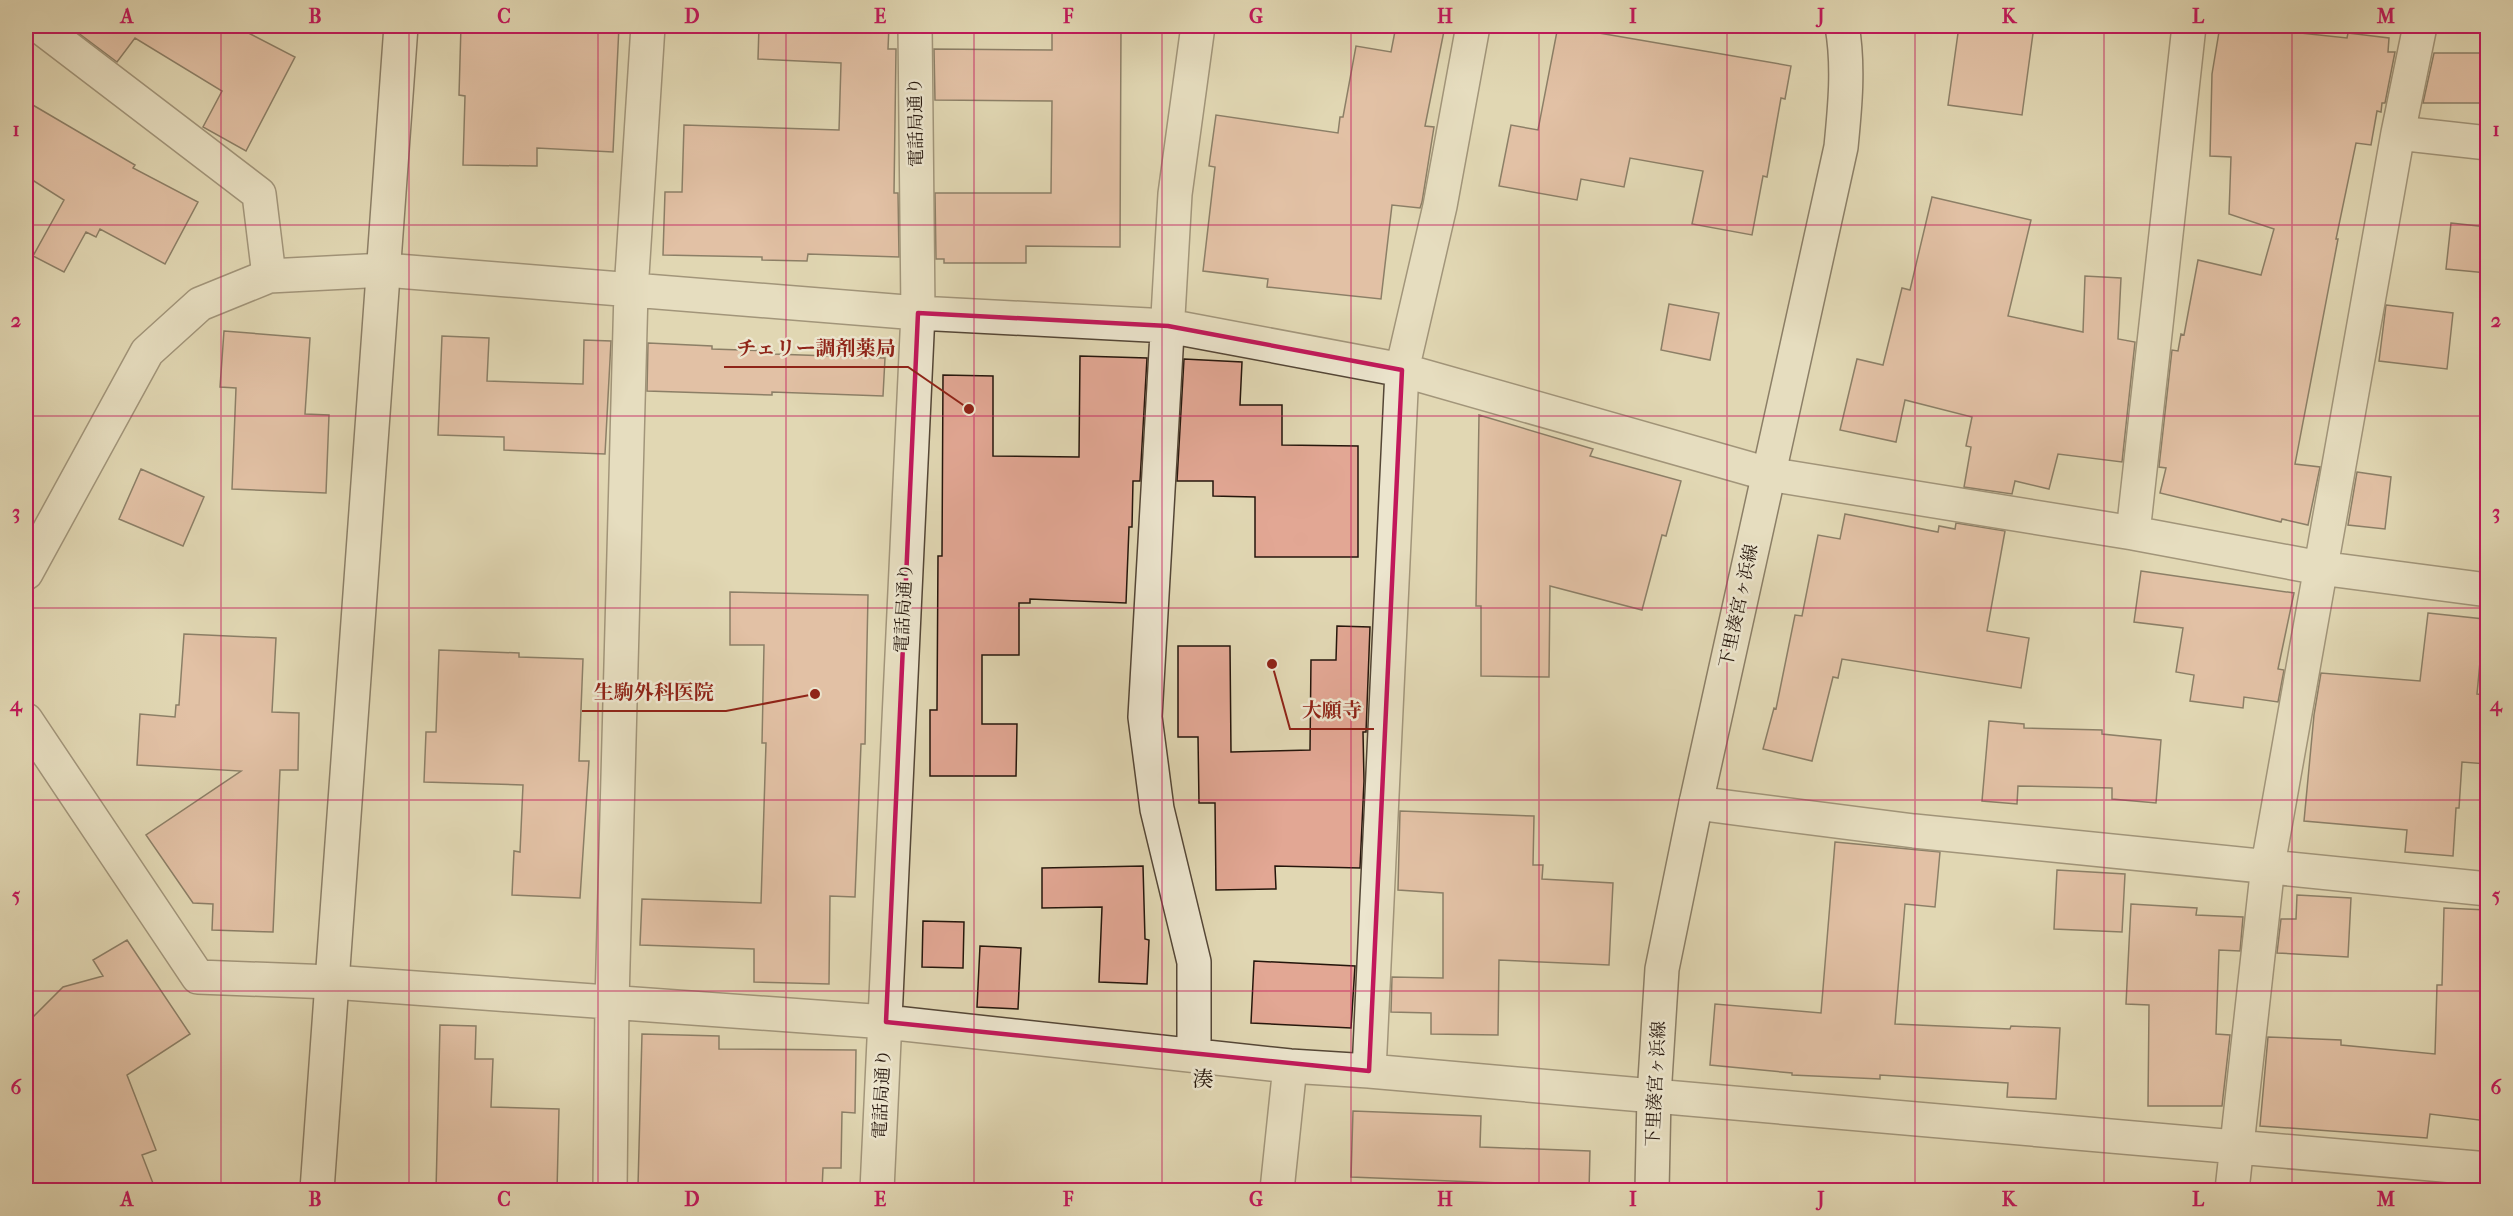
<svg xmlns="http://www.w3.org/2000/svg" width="2513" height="1216" viewBox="0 0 2513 1216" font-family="'IM FELL French Canon','Noto Serif JP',serif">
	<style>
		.building { fill: #e2a794; stroke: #25160c; stroke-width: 1.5 }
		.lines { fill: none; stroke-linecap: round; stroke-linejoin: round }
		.street-casing { stroke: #544636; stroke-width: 36 }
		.secondary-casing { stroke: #25160c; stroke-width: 36 }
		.street { stroke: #ece5ce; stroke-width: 33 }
		.secondary { stroke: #ece5ce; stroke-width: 33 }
		.marked { fill: none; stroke: #c2185b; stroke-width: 4.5; stroke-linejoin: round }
		.grid { fill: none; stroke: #c2185b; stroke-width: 1.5; stroke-opacity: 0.55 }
		.labels { text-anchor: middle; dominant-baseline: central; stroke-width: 5; stroke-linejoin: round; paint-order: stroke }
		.street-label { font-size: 18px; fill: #25160c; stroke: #ece5ce }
		.quarter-label { font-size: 21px; fill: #25160c; stroke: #ece5ce }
		.leader { fill: none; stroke: #8f2418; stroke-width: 2 }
		.callout-dot { fill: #8f2418; stroke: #ece5ce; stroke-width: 2 }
		.callout-label { font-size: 20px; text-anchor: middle; font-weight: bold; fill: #8f2418; stroke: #ece5ce; stroke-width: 5; stroke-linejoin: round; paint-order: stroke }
		.neatline { fill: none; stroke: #c2185b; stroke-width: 2 }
		.grid-label { font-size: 20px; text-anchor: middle; font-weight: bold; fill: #c2185b }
	</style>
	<rect width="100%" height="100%" fill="#e1d7b3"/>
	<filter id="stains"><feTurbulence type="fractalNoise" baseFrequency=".00333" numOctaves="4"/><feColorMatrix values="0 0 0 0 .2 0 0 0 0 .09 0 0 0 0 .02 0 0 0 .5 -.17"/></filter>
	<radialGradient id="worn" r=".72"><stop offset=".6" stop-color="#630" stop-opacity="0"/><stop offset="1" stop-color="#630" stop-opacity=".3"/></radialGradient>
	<path class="building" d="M69 26H235L295 57 246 151 203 127 222 91 135 38 117 62Z
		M461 26 560 30V26H619L613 152 537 148V166L463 165 465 96 459 95Z
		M759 26H889L888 49H896L894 193H898L899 257 808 254 807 261 762 260V257L663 255 665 192H682L684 125 839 130 841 63 758 59Z
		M1052 26H1121L1120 247 1026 246V263H944V259H936L935 193H1051L1052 101 935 100 934 49 1052 50Z
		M1396 26H1445L1425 126 1434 127 1422 202 1420 208 1392 205 1381 299 1267 287 1268 279 1203 271 1215 167 1209 166 1216 115 1338 133 1340 117H1343L1356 46 1391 52Z
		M1558 26 1791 66 1785 99 1781 98 1767 177 1763 176 1752 235 1692 224 1703 171 1630 158 1624 187 1581 179 1577 200 1499 186 1511 125 1538 130Z
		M1959 26H2034L2022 115 1948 105Z
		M2220 26H2263V29L2347 38 2348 33 2389 38 2388 52H2395L2385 103H2382L2381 112 2377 111 2371 145 2356 143 2336 239H2338L2295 464 2320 467 2308 525 2282 519 2281 522 2160 493 2166 468 2159 467 2172 350 2178 351 2181 334 2184 335 2198 260 2261 275 2274 229 2229 214 2231 157 2210 156 2212 74Z
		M2434 53H2487V103H2423Z
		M26 101 135 165 133 168 198 202 165 264 100 229 96 237 86 232 64 272 33 256 64 200 26 176Z
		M1932 197 2031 220 2008 316 2083 332 2085 276 2121 278 2118 339 2135 342 2122 462 2058 454 2049 489 2015 481 2012 494 1964 487 1971 447 1966 446 1972 417 1905 400 1896 442 1840 430 1857 359 1883 365 1902 288 1910 290Z
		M2451 223 2487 227V273L2446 269Z
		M1669 304 1719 313 1710 360 1661 350Z
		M2386 305 2453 313 2447 369 2379 361Z
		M224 331 310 338 305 414 329 415 326 493 232 489 236 388 220 387Z
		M442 336 489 338 487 381 583 384 584 340 611 341 605 454 504 450V437L438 435Z
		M648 343 712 346V349L774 351V354L885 358 883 396 772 392V395L647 391Z
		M1080 356 1147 358 1140 481H1133L1132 527H1129L1126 603 1030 599V603H1019V655H982V724H1017L1016 776H930V710H937L938 556H942L943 375 993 376V456L1079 457Z
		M1184 359 1242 362 1240 405H1282V445L1358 446V557H1255V497L1213 496V481H1177Z
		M1479 415 1593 449 1590 456 1681 481 1666 536 1662 535 1642 610 1550 586 1549 677 1481 676V606H1476Z
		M141 469 204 497 183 546 119 519Z
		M2357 472 2391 477 2385 529 2348 525Z
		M1845 514 1938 532 1939 526 1955 529 1956 523 2005 531 1987 631 2029 638 2021 688 1842 659 1838 678 1833 677 1812 761 1763 749 1774 708 1776 709 1795 615 1802 616 1818 535 1840 539Z
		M2141 571 2294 593 2278 669 2284 670 2278 702 2244 697 2243 708 2190 701 2194 675 2176 672 2183 628 2134 622Z
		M730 592 868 595 865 744H861L855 897 830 896 829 984 754 982V949L640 945 642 899 761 903 766 743H762L764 645H730Z
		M2428 613 2484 619 2477 694 2487 695V764L2462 762 2459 808H2456L2453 856 2405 852 2407 830 2304 821 2314 715 2321 673 2420 681Z
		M1337 626 1370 627 1366 732H1363L1364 781 1360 868 1275 866 1276 889 1216 890 1215 803H1199L1198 737H1178V646H1230L1231 752 1310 750 1311 660H1336Z
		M184 634 276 638 272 712 299 713 298 770H280L273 932 212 930 213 904 193 903 146 835 241 771 137 765 140 714 175 717 176 705H179Z
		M439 650 519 653V657L583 659 579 761H589L580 898 512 895 514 851 520 852 523 785 424 782 426 732H436Z
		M1989 721 2024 724V728L2102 730V734L2161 740 2156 803 2112 799V788L2018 786 2017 804 1982 801Z
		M1400 811 1534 816 1533 865H1543L1542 879 1613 883 1609 965 1499 960 1498 1035 1431 1034V1013L1391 1012 1392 977 1443 978V893L1398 890Z
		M1835 842 1940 852 1935 907 1905 904 1895 1024 2010 1029 2011 1026 2060 1028 2056 1099 2007 1097 2008 1083 1880 1075V1079L1792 1075V1073L1710 1065 1715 1004 1821 1013Z
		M1143 866 1145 939 1149 940 1147 984 1099 982 1102 907 1042 908V868Z
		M2057 870 2125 874 2122 932 2054 929Z
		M2297 895 2351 898 2348 957 2277 953 2281 919H2296Z
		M2131 904 2197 908 2196 915 2243 917 2240 951 2219 950 2216 1034 2230 1035 2222 1106H2148L2149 1005 2126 1004Z
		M2444 908 2487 910V1121L2430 1114 2427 1138 2260 1126 2268 1037 2341 1040V1045L2435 1054 2437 985H2442Z
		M923 921 964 922 963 968 922 967Z
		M127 940 190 1034 127 1075 156 1150 142 1155 156 1191H26V1024L63 987 103 976 93 960Z
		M980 946 1021 948 1018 1009 977 1007Z
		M1254 961 1355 966 1351 1028 1251 1023Z
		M440 1025 476 1026 475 1059H493L491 1107 559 1109 557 1191H436Z
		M642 1034 719 1036V1049L856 1050 855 1113 842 1112 841 1168H823L822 1190 638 1186Z
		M1353 1111 1481 1116 1480 1147 1590 1151 1589 1191H1525V1184L1351 1177Z"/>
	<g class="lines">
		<defs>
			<path id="street" d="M39 26 259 194 269 276
				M2398 133 2488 143
				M2133 533 2189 26
				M26 573 147 352 200 304 269 276 385 270 918 313 1168 326 1402 370 1768 474 2133 533 2320 568 2488 590
				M26 720 198 977 332 982 886 1022 1290 1066 1369 1071 2488 1169
				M1696 803 1914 831 2488 889
				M1194 1054V962L1157 809 1145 717 1175 194 1198 26
				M1369 1071 1402 370 1440 206 1473 26
				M610 1190 612 1002 631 291 648 26
				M877 1190 918 313 915 26
				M1277 1190 1290 1066
				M2232 1190 2268 865 2398 133 2420 26"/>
			<path id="secondary" d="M317 1190 401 26
				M1652 1190 1654 1096 1662 969 1696 803 1841 147C1845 107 1849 65 1842 26"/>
		</defs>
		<use href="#street" class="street-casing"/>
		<use href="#secondary" class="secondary-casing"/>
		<use href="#street" class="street"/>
		<use href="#secondary" class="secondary"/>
	</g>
	<path d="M0 0H2513V1216H0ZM918 313 1168 326 1402 370 1369 1071 886 1022Z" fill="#e1d7b3" fill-opacity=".55" fill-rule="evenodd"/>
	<path class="marked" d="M918 313 1168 326 1402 370 1369 1071 886 1022Z"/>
	<path class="grid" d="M221 26V1190M409 26V1190M598 26V1190M786 26V1190M974 26V1190M1162 26V1190M1351 26V1190M1539 26V1190M1727 26V1190M1915 26V1190M2104 26V1190M2292 26V1190M26 225H2488M26 416H2488M26 608H2488M26 800H2488M26 991H2488"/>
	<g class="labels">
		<g class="street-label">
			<text transform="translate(916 122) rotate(-91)">電話局通り</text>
			<text transform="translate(1739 606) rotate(-78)">下里湊宮ヶ浜線</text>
			<text transform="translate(904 608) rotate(-87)">電話局通り</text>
			<text transform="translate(1656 1084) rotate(-87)">下里湊宮ヶ浜線</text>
			<text transform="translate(882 1094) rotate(-87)">電話局通り</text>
		</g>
		<g class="quarter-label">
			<text x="1203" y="1079">湊</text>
		</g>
	</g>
	<path class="leader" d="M969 409L908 367H724M815 694L726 711H582M1272 664L1290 729H1374"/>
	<g class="callout-dot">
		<circle cx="969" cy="409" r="6"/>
		<circle cx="815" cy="694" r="6"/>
		<circle cx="1272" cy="664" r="6"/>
	</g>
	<g class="callout-label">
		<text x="816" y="355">チェリー調剤薬局</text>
		<text x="654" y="699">生駒外科医院</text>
		<text x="1332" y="717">大願寺</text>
	</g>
	<rect width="2513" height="1216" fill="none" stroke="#e1d7b3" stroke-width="66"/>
	<rect x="33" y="33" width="2447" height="1150" class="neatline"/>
	<g class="grid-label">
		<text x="127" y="23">A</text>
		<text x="315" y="23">B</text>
		<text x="504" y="23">C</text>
		<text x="692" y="23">D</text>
		<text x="880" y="23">E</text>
		<text x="1068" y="23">F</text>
		<text x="1256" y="23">G</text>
		<text x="1445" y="23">H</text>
		<text x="1633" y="23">I</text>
		<text x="1821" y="23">J</text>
		<text x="2009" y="23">K</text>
		<text x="2198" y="23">L</text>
		<text x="2386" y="23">M</text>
		<text x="16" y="136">1</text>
		<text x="2496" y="136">1</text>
		<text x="16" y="327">2</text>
		<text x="2496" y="327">2</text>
		<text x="16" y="519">3</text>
		<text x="2496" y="519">3</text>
		<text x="16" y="711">4</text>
		<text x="2496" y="711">4</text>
		<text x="16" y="902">5</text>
		<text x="2496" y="902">5</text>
		<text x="16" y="1094">6</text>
		<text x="2496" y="1094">6</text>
		<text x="127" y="1206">A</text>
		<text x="315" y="1206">B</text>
		<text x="504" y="1206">C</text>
		<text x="692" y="1206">D</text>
		<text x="880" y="1206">E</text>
		<text x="1068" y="1206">F</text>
		<text x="1256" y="1206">G</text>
		<text x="1445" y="1206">H</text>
		<text x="1633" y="1206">I</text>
		<text x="1821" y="1206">J</text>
		<text x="2009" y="1206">K</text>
		<text x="2198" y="1206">L</text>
		<text x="2386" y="1206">M</text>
	</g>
	<rect width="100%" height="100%" filter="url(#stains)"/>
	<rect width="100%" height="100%" fill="url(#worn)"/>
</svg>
